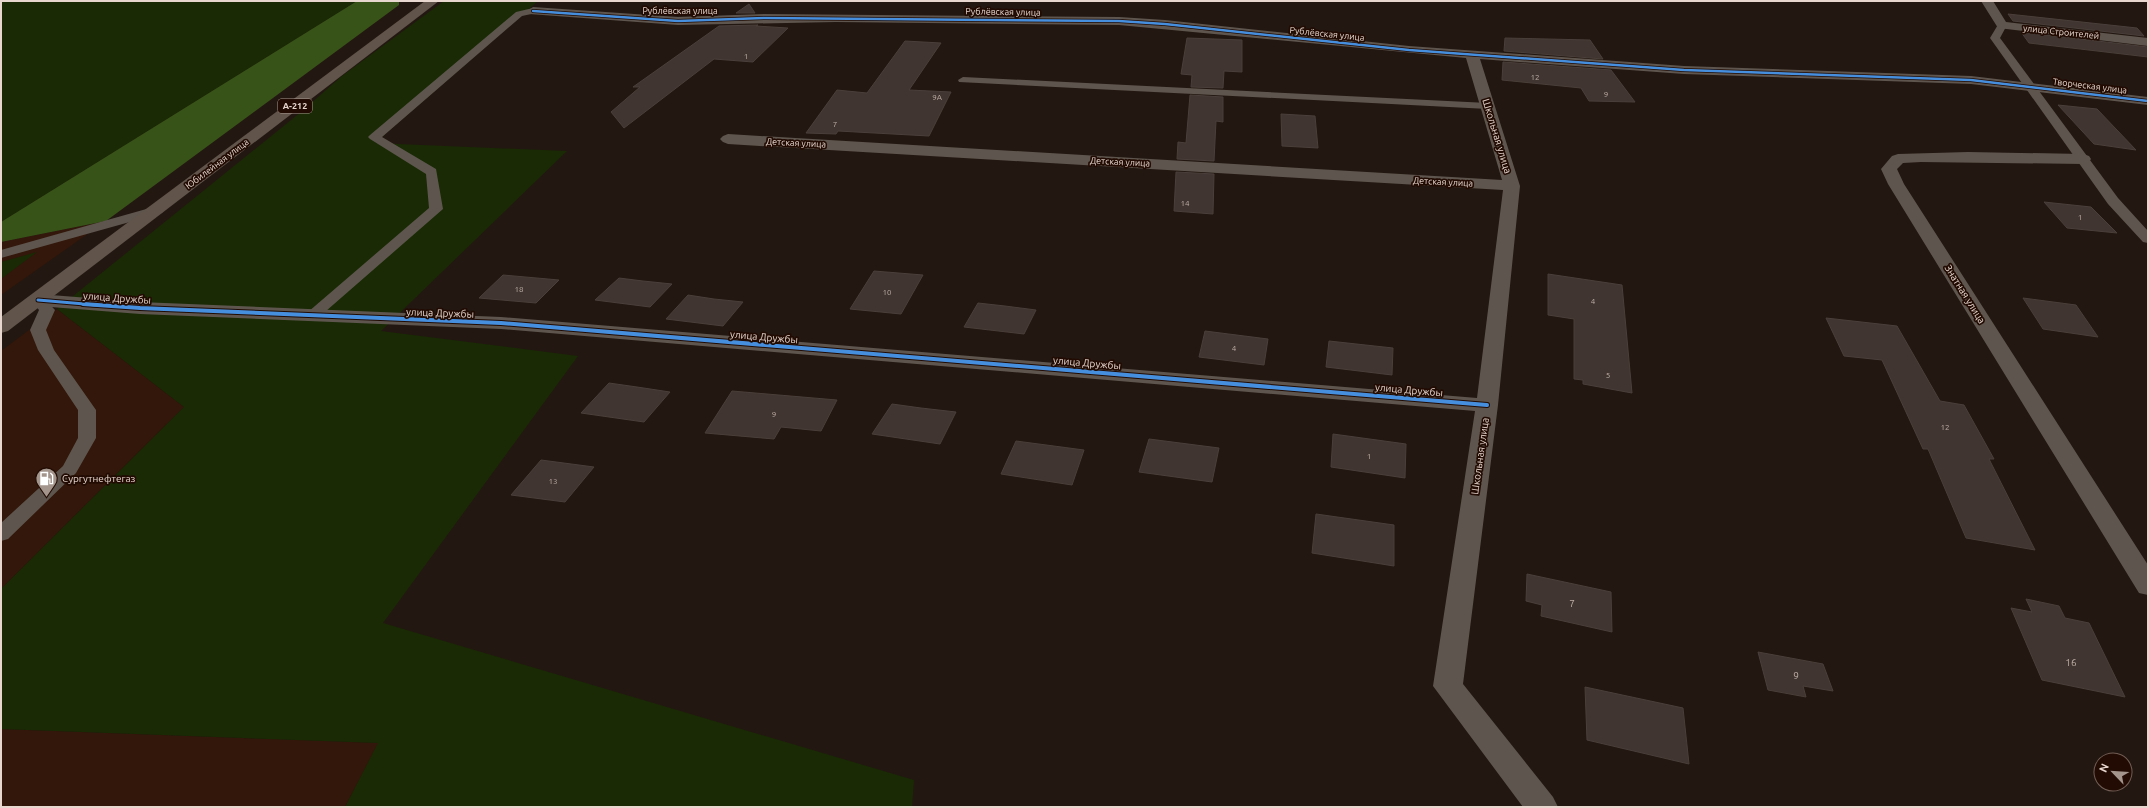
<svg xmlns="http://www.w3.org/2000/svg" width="2149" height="808" viewBox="0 0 2149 808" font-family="Ubuntu,sans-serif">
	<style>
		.built { fill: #32170a }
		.green { fill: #192a05 }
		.forest { fill: #375318 }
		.building { fill: #403530; stroke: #4a3f3a }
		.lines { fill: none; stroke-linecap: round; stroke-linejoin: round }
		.service { fill: #5e564e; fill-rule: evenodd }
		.minor { fill: #5e564e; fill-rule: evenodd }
		.trunk { fill: #60544b; fill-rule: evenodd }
		.cycleway-far2-casing { stroke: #210b02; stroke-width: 4 }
		.cycleway-far1-casing { stroke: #210b02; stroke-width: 5 }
		.cycleway-casing { stroke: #210b02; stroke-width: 6 }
		.cycleway-far2 { stroke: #468fdf; stroke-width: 2.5 }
		.cycleway-far1 { stroke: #468fdf; stroke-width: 3 }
		.cycleway { stroke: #468fdf; stroke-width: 4 }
		.labels { text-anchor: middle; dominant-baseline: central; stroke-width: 3.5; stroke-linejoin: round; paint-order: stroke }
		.number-label { font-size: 8px; fill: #beaea7 }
		.far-street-label { font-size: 9px; fill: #e8d7cf; stroke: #210b02 }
		.shield { fill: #210b02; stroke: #ac9a92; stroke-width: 1 }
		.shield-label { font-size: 9px; font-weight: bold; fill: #e8d7cf }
		.street-label { font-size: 10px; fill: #e8d7cf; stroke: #210b02 }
		.poi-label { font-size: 10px; fill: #e8d7cf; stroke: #210b02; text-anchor: start }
		.near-number-label { font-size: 10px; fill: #beaea7 }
	</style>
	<rect width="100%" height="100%" fill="#231711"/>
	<path class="built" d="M106 221 1 295V242Z
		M57 309 184 407 1 589V351Z
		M1 729 379 743 345 807H1Z"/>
	<path class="green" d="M1 1H357L1 222Z
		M444 1H538L375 143 567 151 381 331 578 356 383 623 914 780 912 807H345L378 743 1 729V589L184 407 57 309 301 112 342 76Z
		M37 252 1 279V262Z"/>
	<path class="forest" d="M357 1H399V5L106 221 1 242V222Z"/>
	<path class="building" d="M749 4 755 13H736Z
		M2008 14 2137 28 2144 36 2013 21Z
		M758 25 756 26 788 28 753 62 714 59 624 128 611 112 640 87H633L719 26Z
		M2021 32 2148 47V57L2029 43Z
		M1187 38 1242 40V72L1224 71 1223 88 1191 87 1192 75 1181 74Z
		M1505 38 1590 40 1603 59 1504 51Z
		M905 41 941 43 909 90 951 92 929 136 838 131 836 134 806 133 837 90 867 93Z
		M1503 62 1611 70 1635 102 1589 101 1581 88 1502 80Z
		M1190 95 1223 97V122L1216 121 1214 161 1177 159 1178 142 1186 143Z
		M2058 105 2097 109 2136 150 2094 144Z
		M1281 114 1315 116 1318 148 1282 146Z
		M1176 172 1214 174 1213 214 1174 211Z
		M2044 202 2091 207 2117 233 2067 228Z
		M874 271 923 275 901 314 850 309Z
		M1548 274 1622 285 1632 393 1583 384V380L1574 379V319L1548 315Z
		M503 275 559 280 536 303 479 298Z
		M619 278 643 281 672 284 650 307 595 300Z
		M688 295 714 299 743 302 723 326 666 319Z
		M2023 298 2076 305 2098 337 2043 329Z
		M978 303 1005 306 1036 310 1024 334 964 327Z
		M1826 318 1897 326 1940 401 1964 405 1994 459H1989L2035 550 1966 538 1928 449H1923L1882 360 1844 356Z
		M1205 331 1268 339 1264 365 1199 357Z
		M1329 341 1393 348 1392 375 1326 367Z
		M609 383 637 387 670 392 644 422 581 413Z
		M732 391 837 400 821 431 781 427 774 439 705 433Z
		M892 404 921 408 956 412 940 444 872 434Z
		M1333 434 1406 444 1405 478 1331 467Z
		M1149 439 1219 448 1212 482 1139 472Z
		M1016 441 1084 450 1072 485 1001 474Z
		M541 460 594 467 565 502 511 495Z
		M1316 514 1394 525V566L1312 553Z
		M1527 574 1611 592 1612 632 1541 616 1542 605 1526 601Z
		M2026 599 2059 606 2065 618 2089 623 2125 697 2042 680 2011 608 2032 612Z
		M1758 652 1823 664 1833 691 1803 686 1806 697 1768 690Z
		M1585 687 1683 708 1689 764 1587 740Z"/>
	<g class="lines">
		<path class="service" d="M533 8 538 11 536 13 522 16 382 137 436 169 443 209 318 318H308L305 315 308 312 429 208 426 174 370 139 368 137 370 135 516 12Z
			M2002 22 2007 25 2000 38 2118 198 2148 231V243L2143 242 2108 204 1990 38 1999 23Z
			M963 77 1488 103 1494 106 1488 109 959 82 958 80Z
			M157 206 162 207 164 210 162 213 1 258V250Z
			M38 296 43 297 55 310 46 330 54 350 96 410V438L76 473 8 539 1 541V523L63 466 78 438V410L38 350 30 330 39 310 31 300 33 297Z"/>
		<path class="minor" d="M1981 1H1993L2006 22 2148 38V46L1998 28Z
			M533 7 678 17 764 14 1119 17 1165 20 1409 46 1684 66 1971 76 2148 97V105L1971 84 1684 74 1480 59 1520 186 1498 405 1463 684 1553 797 1558 807H1523L1433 686 1475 411 501 329 140 314 38 306 31 304 28 300 31 296 38 294 140 302 501 317 1477 398 1503 190 728 144 723 142 720 139 723 136 728 134 1502 180 1466 58 1119 25 836 22 678 25 529 14 527 11Z
			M1968 152 2083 154 2089 156 2091 159 2089 162 2083 164 1921 162 1903 163 1897 169 1904 184 2148 565V595L2139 593 1888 184 1881 169 1892 156 1898 154Z"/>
		<path class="trunk" d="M425 1H439L8 331 1 333V317Z"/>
		<defs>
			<path id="cycleway-far2" d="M533 11 678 21 764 18 1119 21 1165 24 1409 50 1684 70 1971 80 2148 101"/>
			<path id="cycleway-far1" d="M38 300 96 305"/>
			<path id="cycleway" d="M83 304 140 308 501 323 1487 405"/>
		</defs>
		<use href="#cycleway-far2" class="cycleway-far2-casing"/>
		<use href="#cycleway-far1" class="cycleway-far1-casing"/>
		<use href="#cycleway" class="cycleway-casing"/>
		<use href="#cycleway-far2" class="cycleway-far2"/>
		<use href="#cycleway-far1" class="cycleway-far1"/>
		<use href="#cycleway" class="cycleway"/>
	</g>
	<defs>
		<symbol id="fuel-pin" viewBox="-11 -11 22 30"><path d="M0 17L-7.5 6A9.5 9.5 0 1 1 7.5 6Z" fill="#a3948c" stroke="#210b02"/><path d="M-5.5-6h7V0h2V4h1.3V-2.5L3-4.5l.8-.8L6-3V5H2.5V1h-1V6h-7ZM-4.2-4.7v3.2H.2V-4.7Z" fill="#fff"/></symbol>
	</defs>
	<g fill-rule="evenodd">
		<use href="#fuel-pin" x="34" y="466" width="25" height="34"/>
	</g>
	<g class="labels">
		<g class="number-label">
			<text x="746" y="56">1</text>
			<text x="1535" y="77">12</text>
			<text x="1606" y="94">9</text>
			<text x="937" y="97">9А</text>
			<text x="835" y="124">7</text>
			<text x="1185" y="203">14</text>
			<text x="2080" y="217">1</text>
			<text x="519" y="289">18</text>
			<text x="887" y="292">10</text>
			<text x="1593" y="301">4</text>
			<text x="1234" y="348">4</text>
			<text x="1608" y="375">5</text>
			<text x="774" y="414">9</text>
			<text x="1945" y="427">12</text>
			<text x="1369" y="456">1</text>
			<text x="553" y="481">13</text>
		</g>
		<g class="far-street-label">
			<text x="680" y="11">Рублёвская улица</text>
			<text transform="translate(1003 12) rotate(1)">Рублёвская улица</text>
			<text transform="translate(2061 32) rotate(6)">улица Строителей</text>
			<text transform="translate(1327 34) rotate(6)">Рублёвская улица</text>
			<text transform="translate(2090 86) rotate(7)">Творческая улица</text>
			<text transform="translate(796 143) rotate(3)">Детская улица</text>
			<text transform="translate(1120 162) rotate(3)">Детская улица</text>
			<text transform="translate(217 164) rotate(-37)">Юбилейная улица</text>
			<text transform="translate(1443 182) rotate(3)">Детская улица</text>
		</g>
		<rect class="shield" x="278" y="99" width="34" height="14" rx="3"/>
		<g class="shield-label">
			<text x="295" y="106">А-212</text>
		</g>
		<g class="street-label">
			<text transform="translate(1497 136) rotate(73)">Школьная улица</text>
			<text transform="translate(1965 294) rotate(58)">Знатная улица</text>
			<text transform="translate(117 298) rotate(4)">улица Дружбы</text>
			<text transform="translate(440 313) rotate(2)">улица Дружбы</text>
			<text transform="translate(764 337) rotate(5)">улица Дружбы</text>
			<text transform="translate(1087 363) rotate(5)">улица Дружбы</text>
			<text transform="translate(1409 390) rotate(5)">улица Дружбы</text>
			<text transform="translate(1480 456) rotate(-82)">Школьная улица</text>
		</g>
		<g class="poi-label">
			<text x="62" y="478">Сургутнефтегаз</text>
		</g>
		<g class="near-number-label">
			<text x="1572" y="603">7</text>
			<text x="2071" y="662">16</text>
			<text x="1796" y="675">9</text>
		</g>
	</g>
	<rect width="2149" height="808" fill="none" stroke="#e8d7cf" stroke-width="4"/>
	<g transform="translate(2113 772) rotate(295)"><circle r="19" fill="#210b02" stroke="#715d54"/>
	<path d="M0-3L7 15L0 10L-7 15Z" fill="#a3948c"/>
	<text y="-6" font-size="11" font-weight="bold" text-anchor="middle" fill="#e8d7cf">N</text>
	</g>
</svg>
